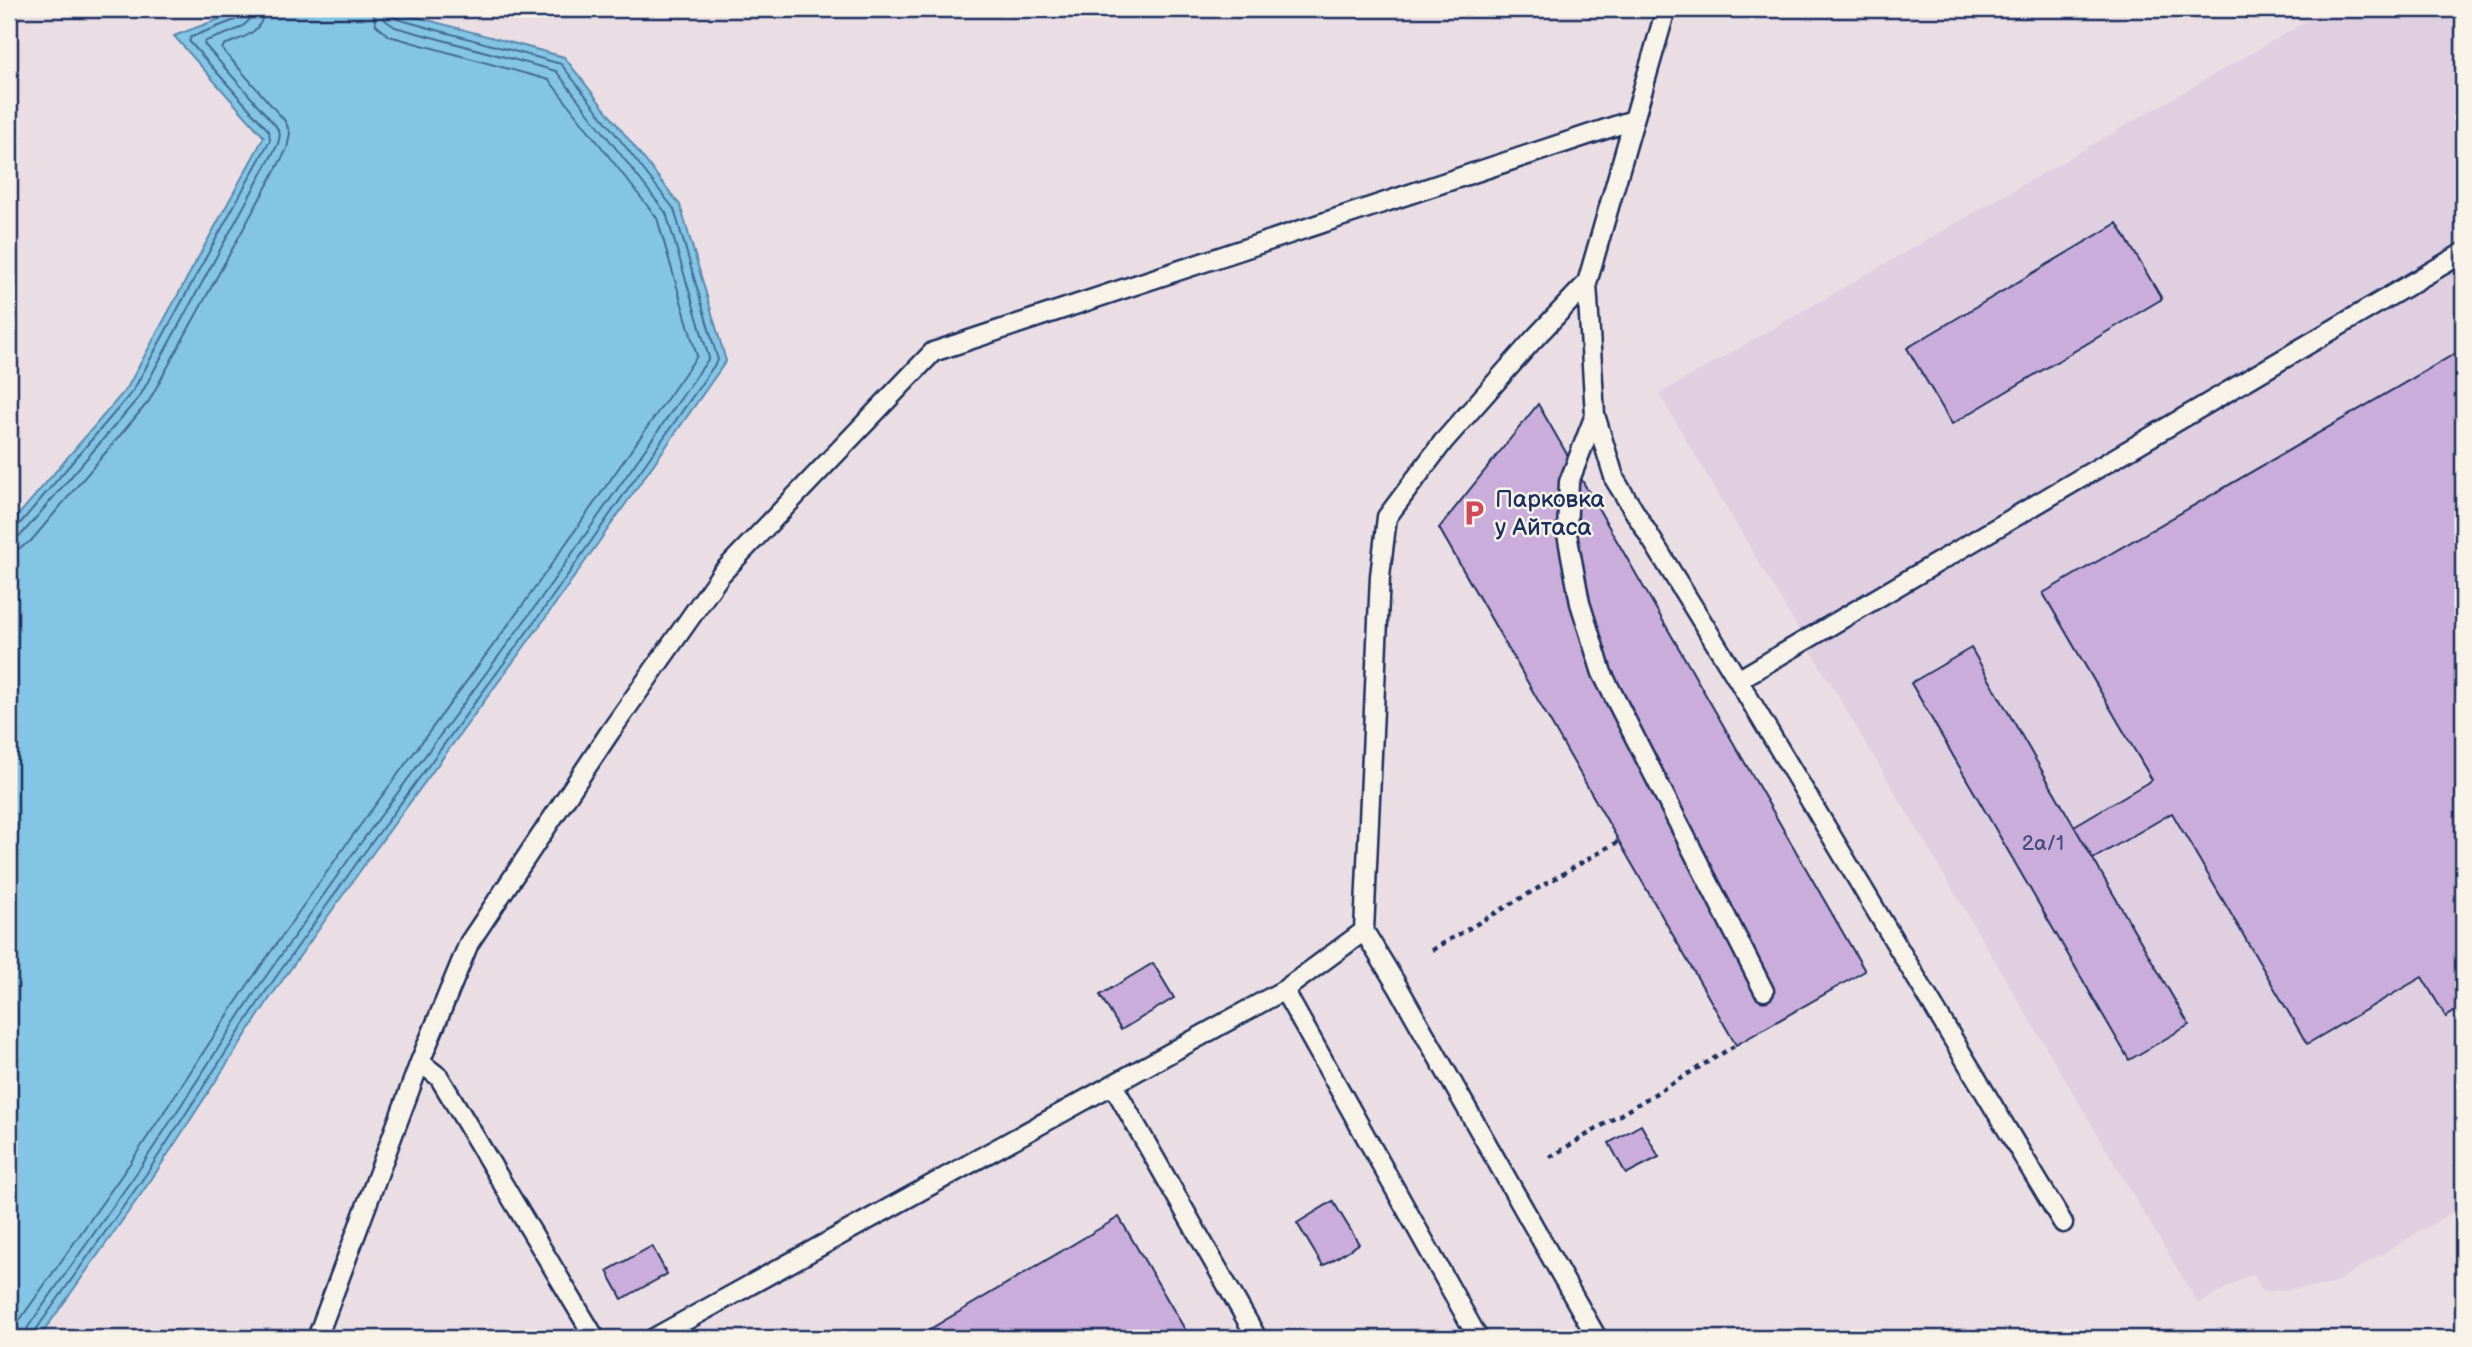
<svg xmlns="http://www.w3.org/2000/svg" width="2472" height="1347" viewBox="0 0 2472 1347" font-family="'Balsamiq Sans',sans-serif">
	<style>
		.built { fill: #e0cfe1 }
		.water { fill: #84c5e5; stroke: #5a89af; stroke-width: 2 }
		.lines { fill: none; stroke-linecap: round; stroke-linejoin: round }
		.shore { stroke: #456b94; stroke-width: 2 }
		.building { fill: #caadda; stroke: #1b2f5e; stroke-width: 2 }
		.service-casing { stroke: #1b2f5e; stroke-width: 23 }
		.path { stroke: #1b2f5e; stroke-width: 4.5; stroke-dasharray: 5 5; stroke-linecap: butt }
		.service { stroke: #f7f3e8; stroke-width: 18 }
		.labels { text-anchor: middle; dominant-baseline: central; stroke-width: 5; stroke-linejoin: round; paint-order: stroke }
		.number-label { font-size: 21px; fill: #474e7d }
		.poi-label { font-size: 24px; fill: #1b2f5e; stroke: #f7f3e8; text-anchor: start }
	</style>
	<rect width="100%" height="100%" fill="#eadee4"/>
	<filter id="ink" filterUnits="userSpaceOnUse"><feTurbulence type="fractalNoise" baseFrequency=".0143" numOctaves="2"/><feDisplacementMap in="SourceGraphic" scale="14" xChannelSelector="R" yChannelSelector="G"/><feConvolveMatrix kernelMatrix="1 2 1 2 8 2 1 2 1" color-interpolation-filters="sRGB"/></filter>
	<g filter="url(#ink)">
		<path class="built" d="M2328 9H2463V1206L2330 1285 2263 1292 2253 1273 2198 1304 1659 394Z"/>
		<path class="water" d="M246 9H387L564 57 680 205 726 361 546 617 367 861 270 998 153 1177 39 1338H9V526L127 388 264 137 174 36Z"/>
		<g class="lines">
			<path class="shore" d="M9 530 17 527 133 391 270 140 269 131 189 41 191 37 240 18 245 9
				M9 539 16 538 23 533 140 396 278 144 280 135 276 126 204 44 206 41C223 34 252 30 253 9
				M9 549 20 548 31 541 149 401 287 149 290 133 285 121 222 49 224 45C243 38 263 33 264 9
				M15 1338 19 1321 131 1162 249 983 345 846 525 602 697 356 657 218 549 80 389 36 376 25 372 9
				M25 1338 28 1327 140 1168 257 989 354 852 534 608 709 358 666 213 556 71 395 27 385 20 383 9
				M34 1338 35 1331 147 1173 264 994 361 857 541 613 718 360 674 209 561 64 397 19 393 15 391 9"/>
		</g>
		<path class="building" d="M2117 223 2162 299 1952 424 1907 348Z
			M2463 349V1006L2446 1017 2422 977 2307 1044 2172 813 2093 859 2074 826 2152 780 2043 593Z
			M1538 404 1865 971 1736 1045 1439 528Z
			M1971 648 2189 1025 2129 1060 1911 683Z
			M1153 963 1174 998 1121 1030 1100 995Z
			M1641 1125 1659 1157 1626 1174 1609 1143Z
			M1333 1201 1359 1244 1323 1266 1297 1223Z
			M1119 1217 1190 1338H915Z
			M652 1246 667 1274 622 1299 607 1271Z"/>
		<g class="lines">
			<defs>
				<path id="service" d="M1666 9 1587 283 1595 415 1615 480 1738 680 2063 1223
					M1587 283 1533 340 1443 442 1387 517 1380 576 1364 931 1398 987 1597 1338
					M1595 415 1569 482 1567 534 1580 603 1602 673 1764 991
					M1738 680 2463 253
					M1364 931 1284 990 1478 1338
					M420 1062 439 1077 595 1338
					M1113 1085 1257 1338
					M317 1338 420 1062 469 943 610 732 721 574 933 352 1633 120
					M654 1338 1284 990"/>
			</defs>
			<use href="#service" class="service-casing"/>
			<path class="path" d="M1432 950 1619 841
				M1550 1157 1736 1045"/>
			<use href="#service" class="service"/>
		</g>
	</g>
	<defs>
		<symbol id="parking-bare" viewBox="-9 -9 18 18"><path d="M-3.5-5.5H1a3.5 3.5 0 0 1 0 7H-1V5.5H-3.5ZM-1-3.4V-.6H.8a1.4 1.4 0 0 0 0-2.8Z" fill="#d1495b" stroke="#f7f3e8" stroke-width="2.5" paint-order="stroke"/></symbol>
	</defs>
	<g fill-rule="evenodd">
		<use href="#parking-bare" x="1455" y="494" width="38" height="38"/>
	</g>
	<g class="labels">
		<g class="number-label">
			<text x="2043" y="843">2а/1</text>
		</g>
		<g class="poi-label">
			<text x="1495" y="499">Парковка<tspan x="1495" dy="28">у Айтаса</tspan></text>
		</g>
	</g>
	<rect width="2472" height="1347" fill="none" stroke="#f7f3e8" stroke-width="35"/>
	<rect x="18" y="18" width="2437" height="1312" fill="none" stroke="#1b2f5e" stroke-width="2.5" filter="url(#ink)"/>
</svg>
